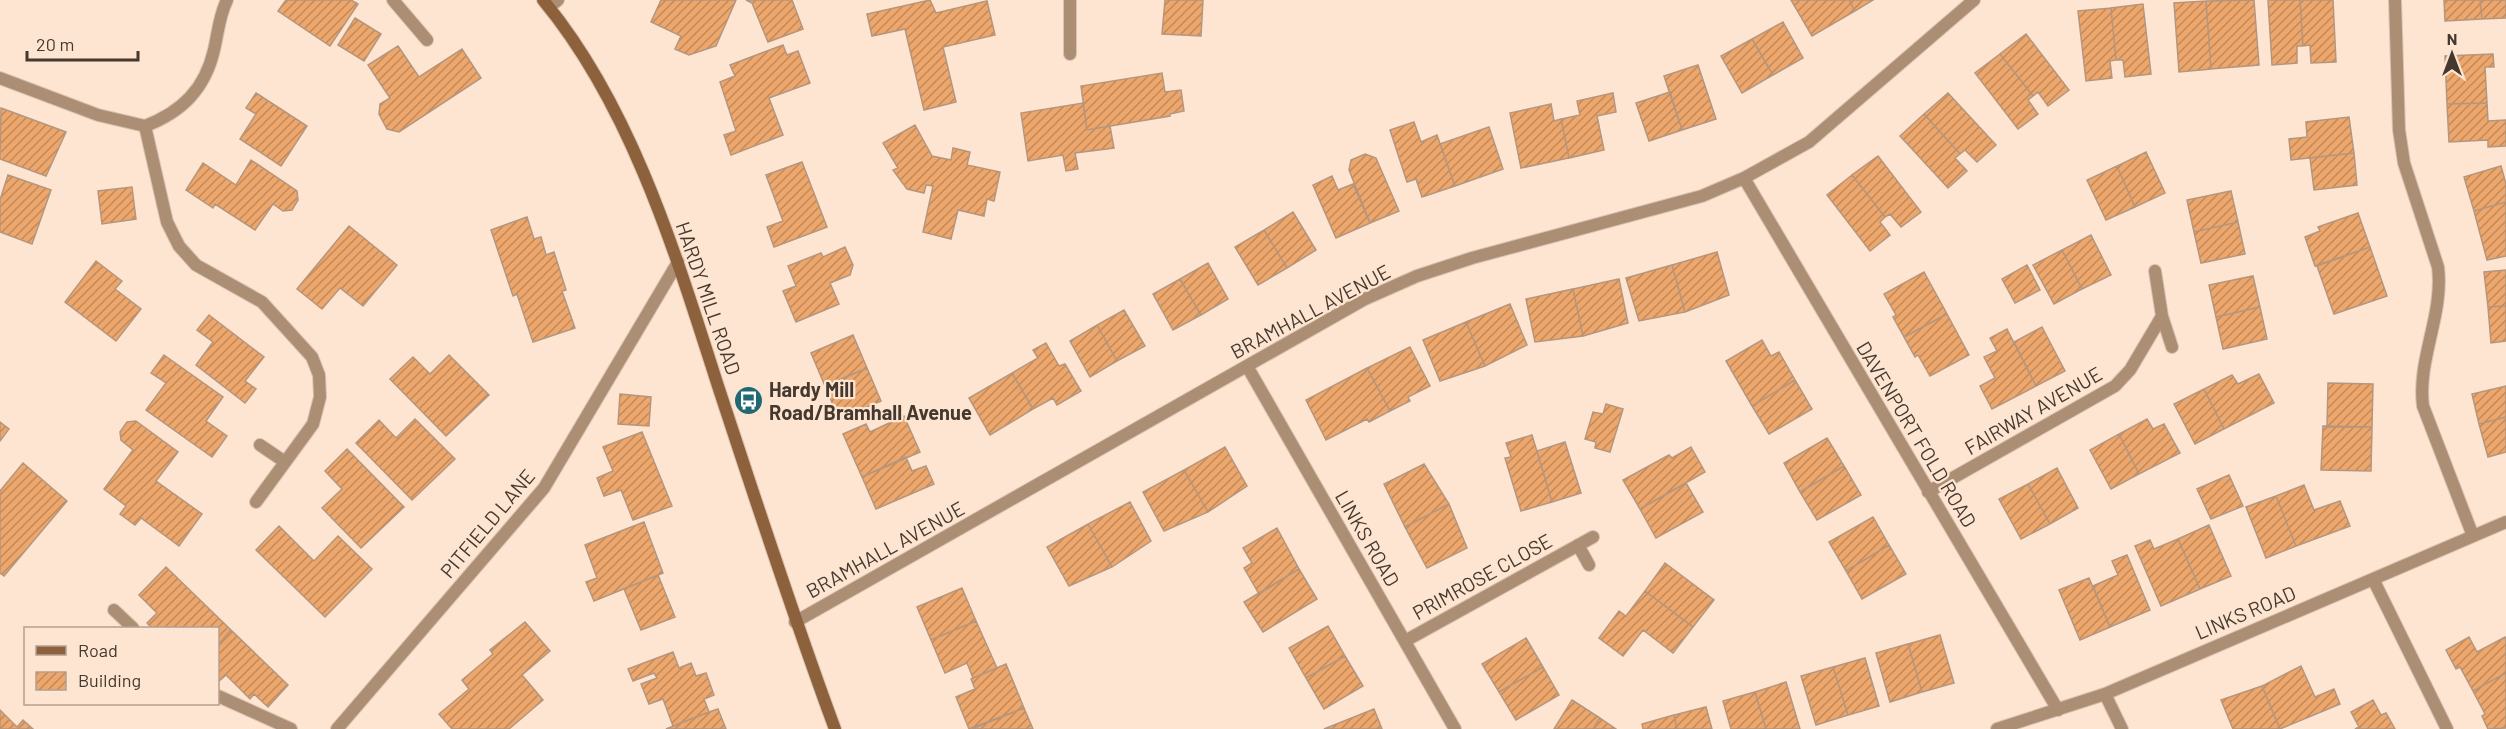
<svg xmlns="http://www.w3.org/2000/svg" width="2506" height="729" viewBox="0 0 2506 729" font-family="Barlow,sans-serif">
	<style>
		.building { fill: url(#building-hatch); stroke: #b4967f; stroke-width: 1.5 }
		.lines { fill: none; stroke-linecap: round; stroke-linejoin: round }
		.service-casing { stroke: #d9c3b1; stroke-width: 14 }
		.minor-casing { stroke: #d9c3b1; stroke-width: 14 }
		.secondary-casing { stroke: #d9c3b1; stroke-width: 14 }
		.service { stroke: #ac8e75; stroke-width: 12 }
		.minor { stroke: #ac8e75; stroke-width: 12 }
		.secondary { stroke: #8c613c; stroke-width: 12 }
		.labels { text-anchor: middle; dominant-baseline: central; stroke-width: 4.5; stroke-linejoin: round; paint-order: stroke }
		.street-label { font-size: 20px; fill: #45392f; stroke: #fee5d1 }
		.poi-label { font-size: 20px; font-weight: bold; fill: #45392f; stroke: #fee5d1; text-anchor: start }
	</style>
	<defs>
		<pattern id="building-hatch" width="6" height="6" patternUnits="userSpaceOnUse" patternTransform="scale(1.5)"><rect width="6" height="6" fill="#eda76c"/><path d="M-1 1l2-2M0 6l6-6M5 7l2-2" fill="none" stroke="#c28959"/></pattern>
	</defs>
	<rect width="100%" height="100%" fill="#fee5d1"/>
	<path class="building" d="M286 0H351L358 4 330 46 278 11Z
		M661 0H736L716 46 689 55 675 49 681 36 651 22Z
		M746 0H792L803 29 768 42 752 3Z
		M930 0 936 13 987 1 995 35 943 47 956 102 924 110 905 29 872 36 867 14Z
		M1165 0H1203L1201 36 1162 34Z
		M1791 0H1849L1855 11 1812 36Z
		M1849 0H1873L1855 11Z
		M2254 0 2259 65 2211 69 2206 1Z
		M2268 0H2300L2303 46H2297V63L2272 65Z
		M2300 0H2333L2336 62 2311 63 2310 45 2303 46Z
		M2444 0H2480L2482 19 2445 21Z
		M2480 0H2506V18L2482 19Z
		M2206 1 2211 69 2179 72 2174 3Z
		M2143 4 2151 74 2125 77 2123 60H2116L2111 8Z
		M2111 8 2116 60 2110 61 2112 78 2086 81 2078 11Z
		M355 18 381 34 364 61 338 45Z
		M1783 22 1803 58 1773 75 1752 39Z
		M2026 34 2069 90 2048 106 2038 92 2033 96 2000 54Z
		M1752 39 1773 75 1742 93 1721 56Z
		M783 45 787 55 798 51 810 83 769 98 783 135 731 155 724 135 736 131 720 82 735 76 730 65Z
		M398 46 419 77 462 49 481 78 399 132 387 129 379 114 380 104 390 98 368 65Z
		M2000 54 2033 96 2028 100 2038 114 2018 129 1975 73Z
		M2493 54 2494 67H2485L2487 103 2447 104 2445 56Z
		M1698 65 1716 119 1682 130 1664 76Z
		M1162 73 1165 92 1181 90 1184 111 1170 114V116L1087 130 1081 86Z
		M1670 92 1682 130 1649 141 1636 103Z
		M256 93 307 126 281 166 240 139 256 114 246 108Z
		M1613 93 1616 112 1597 116 1604 150 1569 158 1561 119 1580 115 1577 101Z
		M1948 93 1996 145 1977 162 1965 150 1960 154 1924 114Z
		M1083 103 1087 130 1110 126 1114 148 1075 153 1078 169 1066 171 1063 155 1028 161 1021 113Z
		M2487 103 2488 121 2506 120V146L2488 147V140L2449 142 2447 104Z
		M1551 104 1554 121 1561 119 1569 158 1521 168 1510 113Z
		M1 108 66 132 46 176 0 159Z
		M1924 114 1960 154 1955 158 1967 171 1948 188 1900 136Z
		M2349 117 2354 153 2291 160 2289 139 2307 137 2306 122Z
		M1414 122 1421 142 1437 135 1455 186 1422 197 1416 179 1407 182 1390 130Z
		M915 125 932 156 951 160 953 148 970 152 967 165 1000 172 994 201 987 199 984 216 958 210 951 239 923 232 933 186 926 185 924 193 907 189 893 170 898 168 883 143Z
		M1489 127 1503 169 1455 186 1440 144Z
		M2146 152 2165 193 2135 207 2117 166Z
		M2354 153 2357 185 2314 190 2310 158Z
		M1365 154 1376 158 1399 211 1370 223 1349 170 1351 160Z
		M1878 156 1921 212 1901 227 1890 214 1885 217 1852 175Z
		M251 160 297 191 298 200 292 210 283 211 273 204 255 230 215 204 213 208 186 190 203 163 236 185Z
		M802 162 827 227 774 247 767 227 783 221 766 175Z
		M2117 166 2135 207 2106 220 2087 180Z
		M2501 166 2506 184V202L2474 211 2464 177Z
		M8 175 51 190 32 244 0 232V200Z
		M1852 175 1885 217 1880 222 1890 235 1870 251 1827 195Z
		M1332 176 1338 190 1353 184 1370 223 1336 238 1313 185Z
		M132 187 136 219 102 224 98 191Z
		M2231 191 2238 222 2194 232 2187 200Z
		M2506 202V256L2487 260 2474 211Z
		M1293 212 1316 250 1287 268 1264 230Z
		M2358 213 2370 247 2315 266 2305 237 2320 231 2318 227Z
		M527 217 534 239 541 237 546 255 554 252 566 290 562 291 575 328 533 342 517 294 513 296 491 230Z
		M2238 222 2245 254 2201 263 2194 232Z
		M349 226 397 265 363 306 340 288 322 309 297 289Z
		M1264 230 1287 268 1258 285 1235 247Z
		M2091 235 2111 275 2082 289 2062 250Z
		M845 247 853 265 850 275 830 283 839 304 796 322 783 291 796 286 788 266 821 253 823 257Z
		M2370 247 2387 296 2334 314 2317 266Z
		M2062 250 2082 289 2054 304 2033 265Z
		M1717 252 1729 295 1685 312 1672 265Z
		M96 261 122 281 115 289 141 309 116 341 65 302Z
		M1208 263 1228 299 1201 315 1180 279Z
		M1672 265 1685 312 1639 321 1626 278Z
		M2027 265 2040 290 2015 303 2002 279Z
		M2506 270V306L2488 307 2484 272Z
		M1924 272 1947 314 1904 337 1893 317 1896 315 1884 294Z
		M2253 276 2260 307 2216 317 2209 285Z
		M1180 279 1201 315 1173 330 1153 294Z
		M1619 279 1628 323 1583 336 1573 289Z
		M1573 289 1583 336 1535 342 1526 299Z
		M1510 304 1527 345 1485 366 1466 322Z
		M2506 306V341L2491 343 2488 307Z
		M2260 307 2267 339 2223 349 2216 317Z
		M1124 310 1145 346 1117 361 1097 325Z
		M1947 314 1969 355 1930 376 1918 355 1915 357 1904 337Z
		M209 315 264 357 245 381 256 389 245 403 196 365 213 342 197 330Z
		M1466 322 1485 366 1440 381 1423 340Z
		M1097 325 1117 361 1090 377 1070 341Z
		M2042 327 2065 371 2036 386 2014 342Z
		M2007 329 2036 386 1992 409 1980 386 1995 378 1984 357 1997 351 1990 338Z
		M853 335 867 368 825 386 811 353Z
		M1762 340 1771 356 1779 352 1795 380 1752 406 1726 361Z
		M1046 343 1059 366 1065 364 1081 391 1057 405 1053 398 1033 409 1012 373 1038 358 1033 350Z
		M1410 347 1430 386 1408 397 1410 401 1390 411 1367 368Z
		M164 355 223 397 206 421 227 436 212 457 146 410 166 383 151 373Z
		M449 355 489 395 446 436 390 379 413 357 430 374Z
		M867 368 881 401 839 419 825 386Z
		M1367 368 1390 411 1369 422 1367 419 1326 440 1306 400Z
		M1012 373 1033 409 990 435 969 398Z
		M2259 374 2274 403 2224 429 2204 389 2232 375 2238 384Z
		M1795 380 1812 409 1769 434 1752 406Z
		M2328 383 2373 384 2372 427H2327Z
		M2506 386V417L2479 424 2472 394Z
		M2204 389 2224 429 2195 444 2174 404Z
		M620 394 651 397 649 426 618 424Z
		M1606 404 1623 409 1610 452 1595 448 1596 442 1585 439 1593 412 1603 414Z
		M904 416 920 452 862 477 843 434 866 424 870 432Z
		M2506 417V452L2488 457 2479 424Z
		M415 419 455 459 412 500 356 443 379 420 396 438Z
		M2147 419 2153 429 2164 424 2180 453 2139 474 2119 434Z
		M136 421 178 452 156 481 202 514 179 546 141 518 135 525 120 514 126 506 104 489 133 450 121 440 120 432 127 422Z
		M0 422 9 429 0 441Z
		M2323 426 2372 427 2371 471 2321 470Z
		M642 432 672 506 633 520 621 490 604 496 597 478 613 471 603 447Z
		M2119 434 2139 474 2111 489 2090 450Z
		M1532 435 1552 502 1521 511 1505 458 1511 457 1506 443Z
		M1827 438 1844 466 1800 492 1784 463Z
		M1565 442 1581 493 1552 502 1537 451Z
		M1225 447 1247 486 1208 512 1184 470Z
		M1691 447 1705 472 1640 509 1623 480 1669 455 1672 458Z
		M347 449 404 507 361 548 322 508 342 489 325 471Z
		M906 457 912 471 926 466 934 484 876 509 862 477Z
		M23 463 67 501 4 576 0 573V491Z
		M1424 464 1449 504 1405 527 1384 484Z
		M1844 466 1861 495 1817 520 1800 492Z
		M2057 468 2078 508 2050 524 2028 484Z
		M1184 470 1208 512 1164 531 1143 492Z
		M2229 475 2243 506 2211 519 2197 489Z
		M1686 483 1703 512 1656 538 1640 509Z
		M2028 484 2050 524 2021 539 1999 499Z
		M2304 485 2314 510 2340 501 2350 526 2296 546 2276 496Z
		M2276 496 2296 546 2266 558 2246 507Z
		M1130 502 1151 541 1112 567 1088 524Z
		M1449 504 1467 548 1427 568 1405 527Z
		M1873 517 1889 545 1846 571 1829 542Z
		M644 522 663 573 594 601 586 582 597 578 585 545Z
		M1088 524 1112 567 1069 586 1047 547Z
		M2209 525 2231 576 2200 589 2178 539Z
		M279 526 314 561 338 536 372 569 325 617 256 550Z
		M1277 528 1299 569 1259 594 1244 568 1252 563 1243 548Z
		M2178 539 2200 589 2161 606 2135 546 2150 540 2154 549Z
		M1889 545 1906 574 1862 599 1846 571Z
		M2127 555 2150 610 2110 627 2093 586 2118 575 2112 561Z
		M1665 563 1714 600 1693 627 1645 591Z
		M166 567 231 630 218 645V628H152L147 623 157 613 139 595Z
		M1299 569 1317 599 1263 632 1244 602Z
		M658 575 675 617 641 630 624 589Z
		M2089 578 2110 627 2080 640 2059 590Z
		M962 588 976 621 931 640 917 607Z
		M1645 591 1693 627 1673 653 1643 630 1623 656 1599 638 1619 611 1626 616Z
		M976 621 997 668 973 678 967 663 945 673 931 640Z
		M525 622 550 651 522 675 543 700 509 729H452L439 714 469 689 462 680 493 654 490 650Z
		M1328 626 1345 656 1306 678 1289 648Z
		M231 630 288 685 268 707 254 694 250 699 226 675 218 682V645Z
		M1940 635 1954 683 1922 692 1908 644Z
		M2469 637 2477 652 2505 637 2506 640V673L2473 691 2460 667 2456 669 2446 650Z
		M1526 638 1543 667 1499 692 1482 664Z
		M1908 644 1922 692 1890 702 1876 653Z
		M673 652 679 668 691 663 696 676 706 673 714 695 704 699 709 712 673 726 663 699 649 704 641 684 657 678 654 673 633 681 628 669Z
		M1345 656 1363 686 1324 709 1306 678Z
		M1865 658 1879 706 1848 715 1833 667Z
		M1006 664 1024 708 969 729 956 697 975 689 971 679Z
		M2301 666 2315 697 2334 689 2340 704 2280 729 2262 686Z
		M1543 667 1559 695 1516 720 1499 692Z
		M1833 667 1848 715 1816 725 1801 676Z
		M2506 673V728L2488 729 2482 716 2485 714 2473 691Z
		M1786 682 1800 729H1766L1755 692Z
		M2262 686 2280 729H2233L2221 700Z
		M1755 692 1766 729H1731L1723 701Z
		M1572 700 1600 718 1593 729H1554Z
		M2373 700 2381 715 2386 713 2395 729H2355L2359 727 2351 712Z
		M1706 707 1712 729H1677L1674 715Z
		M1024 708 1033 729H972Z
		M718 709 726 729H666L709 712Z
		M1374 709 1382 729H1324Z
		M0 710 17 727 23 720 33 729H0Z
		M1674 715 1677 729H1643L1642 724Z
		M1600 718 1616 729H1593Z"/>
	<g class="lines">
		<defs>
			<path id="service" d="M393 0 427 40
				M114 610 133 628
				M218 696 291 729
				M337 729 544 488 678 262"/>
			<path id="minor" d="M227 0C219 16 218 33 214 50 205 89 182 112 145 126L167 222 179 246 196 265 262 302 312 357 319 375 320 397 313 424 256 502
				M2395 0 2399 130 2404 163 2438 267C2444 315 2417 359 2423 406L2473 536
				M549 7 558 0
				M1070 54V0
				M0 78 98 115 145 126
				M1744 178 2058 710
				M2155 271 2162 316 2172 347
				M1247 366 1455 729
				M260 445 285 462
				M1928 492 2115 386 2130 370 2162 316
				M1578 545 1589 565
				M2373 579 2447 729
				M795 622 1365 299 1417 276 1472 258 1702 196 1744 178 1809 142 1974 0
				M1405 641 1593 537
				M2105 694 2122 729
				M1997 729 2105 694 2506 522"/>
			<path id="secondary" d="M543 0C632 107 676 255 718 386 756 501 793 616 835 729"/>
		</defs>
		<use href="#service" class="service-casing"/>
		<use href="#minor" class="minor-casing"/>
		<use href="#secondary" class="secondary-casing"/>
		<use href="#service" class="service"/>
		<use href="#minor" class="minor"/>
		<use href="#secondary" class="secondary"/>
	</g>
	<defs>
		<symbol id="bus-disc" viewBox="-11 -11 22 22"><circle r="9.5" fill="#1f6874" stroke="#fee5d1"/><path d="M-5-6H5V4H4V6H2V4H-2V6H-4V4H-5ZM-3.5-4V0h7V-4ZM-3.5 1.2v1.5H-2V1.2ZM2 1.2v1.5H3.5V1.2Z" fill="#fff"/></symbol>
	</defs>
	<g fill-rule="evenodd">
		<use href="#bus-disc" x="732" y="384" width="33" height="33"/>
	</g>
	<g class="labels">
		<g class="street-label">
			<text transform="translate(709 298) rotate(71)">HARDY MILL ROAD</text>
			<text transform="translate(1310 311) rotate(-28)">BRAMHALL AVENUE</text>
			<text transform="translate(2033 410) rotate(-30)">FAIRWAY AVENUE</text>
			<text transform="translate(1917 434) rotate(59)">DAVENPORT FOLD ROAD</text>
			<text transform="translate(487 523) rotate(-50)">PITFIELD LANE</text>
			<text transform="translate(1368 538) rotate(60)">LINKS ROAD</text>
			<text transform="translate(885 549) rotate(-29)">BRAMHALL AVENUE</text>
			<text transform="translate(1482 576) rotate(-29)">PRIMROSE CLOSE</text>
			<text transform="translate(2245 612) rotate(-23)">LINKS ROAD</text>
		</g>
		<g class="poi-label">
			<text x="769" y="389">Hardy Mill<tspan x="769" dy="23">Road/Bramhall Avenue</tspan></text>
		</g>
	</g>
	<rect x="24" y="627" width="195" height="78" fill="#fee5d1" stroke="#b4a090" stroke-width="1.5"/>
	<rect x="36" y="646" width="30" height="9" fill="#8c613c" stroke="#b4a090" stroke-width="1.5"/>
	<text x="78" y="657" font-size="18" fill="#45392f">Road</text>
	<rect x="36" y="672" width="30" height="18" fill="url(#building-hatch)" stroke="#b4a090" stroke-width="1.5"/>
	<text x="78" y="687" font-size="18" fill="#45392f">Building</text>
	<g transform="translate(2452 54)" stroke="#fee5d1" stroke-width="4.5" paint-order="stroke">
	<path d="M0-4.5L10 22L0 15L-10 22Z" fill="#45392f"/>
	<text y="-9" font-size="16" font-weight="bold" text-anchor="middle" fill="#45392f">N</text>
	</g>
	<path d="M27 51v9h111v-9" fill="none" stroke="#45392f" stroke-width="3"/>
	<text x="36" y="51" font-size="18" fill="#45392f" stroke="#fee5d1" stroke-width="4.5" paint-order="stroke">20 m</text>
</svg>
